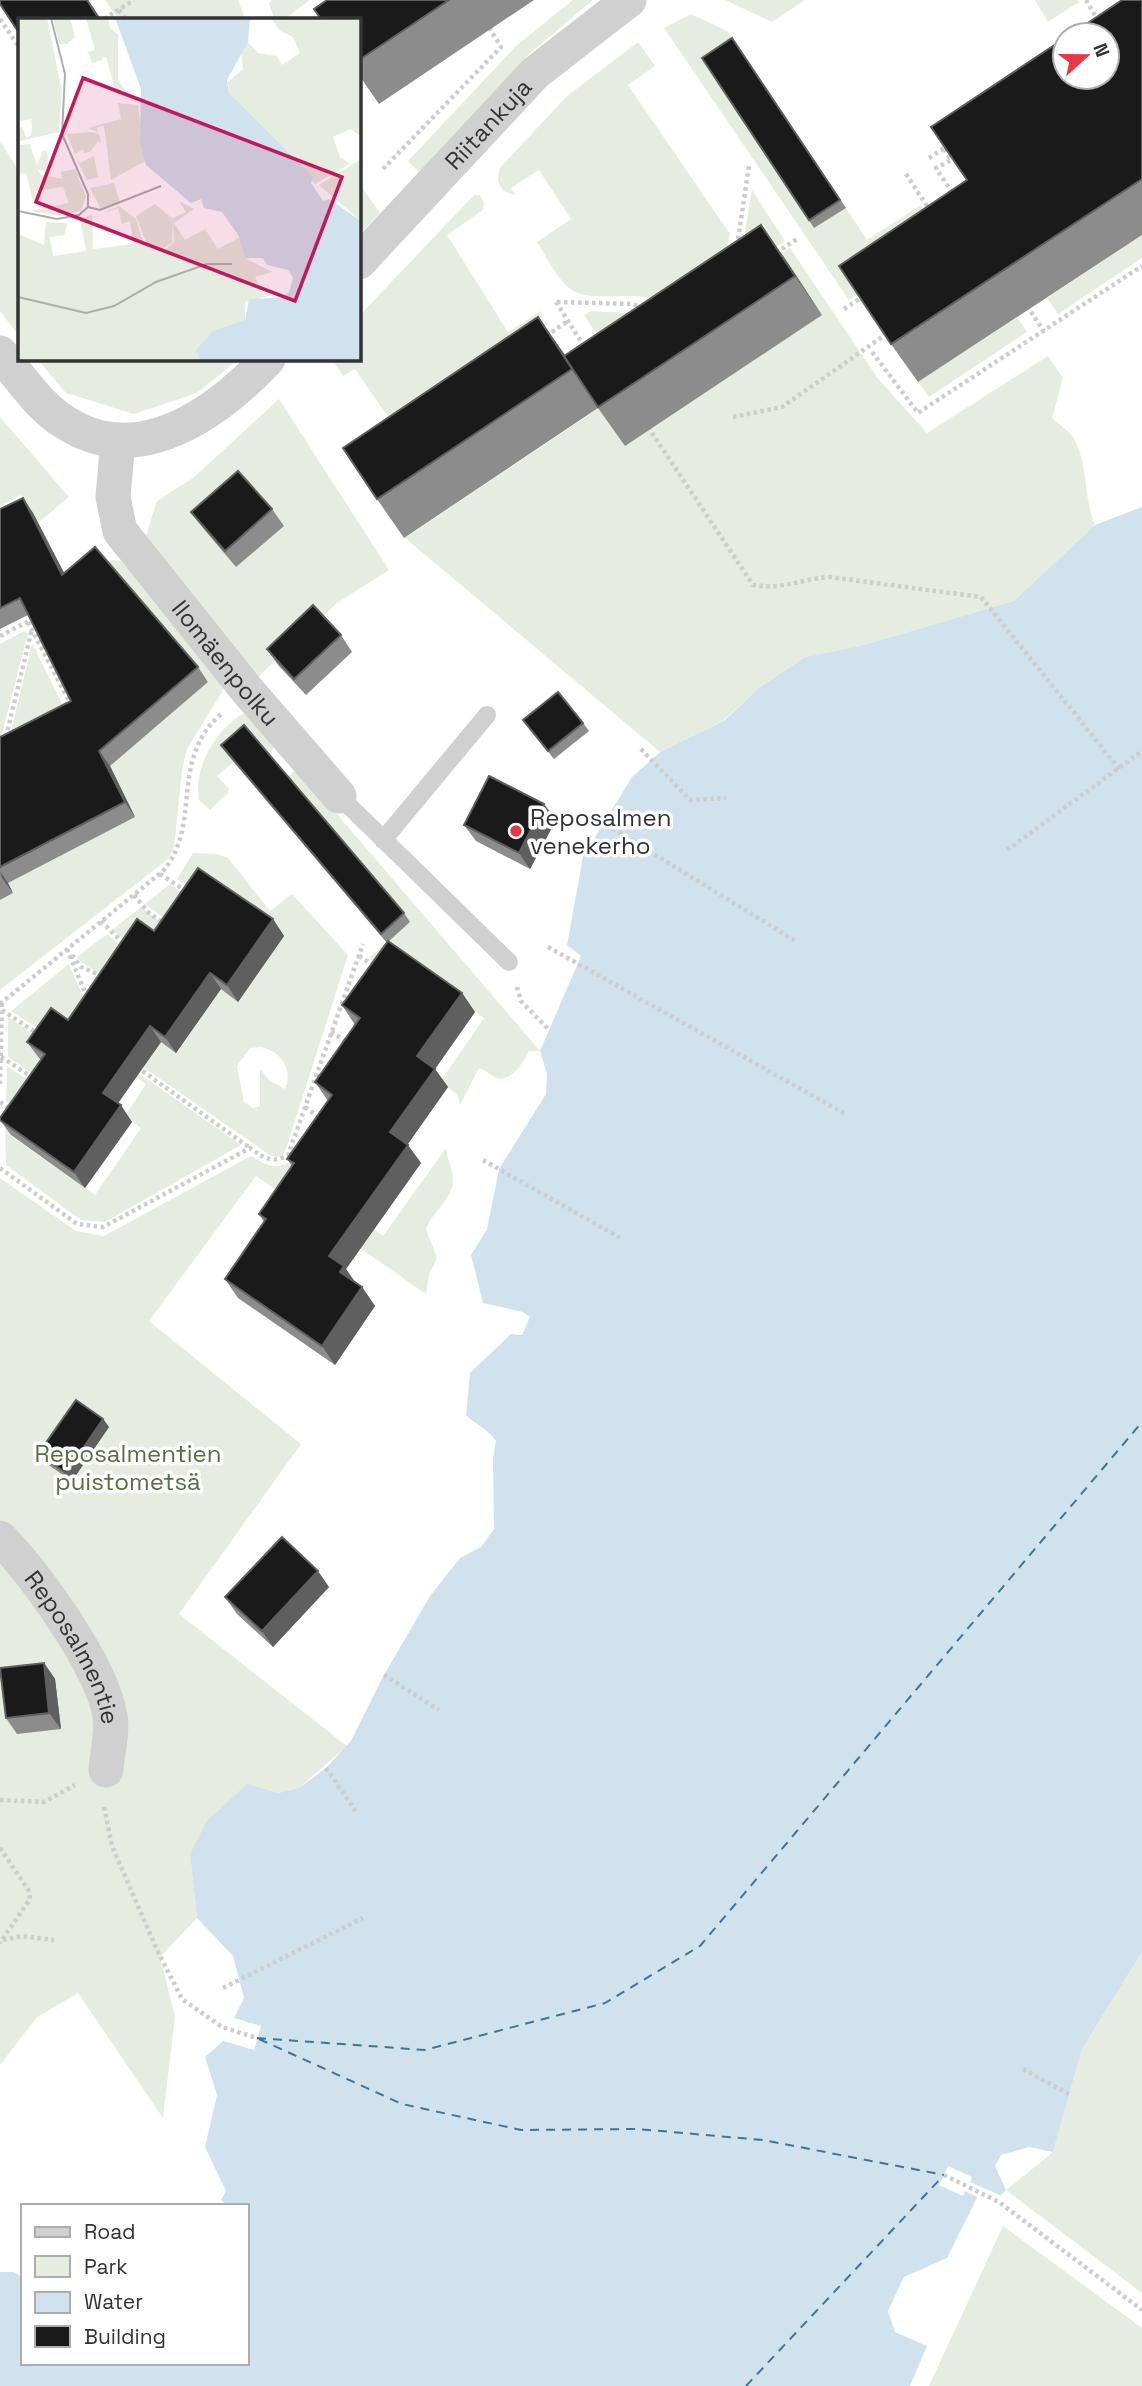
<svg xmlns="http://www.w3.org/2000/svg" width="1142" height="2386" viewBox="0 0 1142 2386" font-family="'Space Grotesk',sans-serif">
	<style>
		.green { fill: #e6ecdf; fill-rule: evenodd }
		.water { fill: #cfe2ee }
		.pier { fill: #fff }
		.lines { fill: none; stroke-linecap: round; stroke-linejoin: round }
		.ferry { stroke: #3f7597; stroke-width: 2; stroke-dasharray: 9 7; stroke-linecap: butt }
		.path { stroke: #cdcdcd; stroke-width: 4.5; stroke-dasharray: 3.5 3.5; stroke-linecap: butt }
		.service { stroke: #d0d0d0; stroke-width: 18 }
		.minor { stroke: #d0d0d0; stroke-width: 35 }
		.wall { fill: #8c8c8c }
		.shaded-wall { fill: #5f5f5f }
		.building { fill: #1a1a1a; stroke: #5f5f5f; stroke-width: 2 }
		.poi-dot { fill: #e63946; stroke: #fff; stroke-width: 2.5 }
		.labels { text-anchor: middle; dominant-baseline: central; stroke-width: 7; stroke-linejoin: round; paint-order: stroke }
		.street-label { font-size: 24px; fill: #333; stroke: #fff }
		.poi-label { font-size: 24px; fill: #333; stroke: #fff; text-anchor: start }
		.park-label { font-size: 24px; fill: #56703f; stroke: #fff }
		.inset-river { fill: none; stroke: #cfe2ee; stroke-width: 3.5 }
		.inset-road { fill: none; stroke: #adadad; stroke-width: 2 }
		.view { fill: #c2185b; fill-opacity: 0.15; stroke: #c2185b; stroke-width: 3.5 }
		.inset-edge { fill: none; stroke: #333; stroke-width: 3.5 }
	</style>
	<rect width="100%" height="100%" fill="#fff"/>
	<path class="green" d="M105 0H238L245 19H112L116 16Z
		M272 0H310L286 18 274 17 269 3Z
		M573 0H593L529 54 419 172 408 161 517 45Z
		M725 0H805L772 22Z
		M1035 0H1077L1079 2 1048 22Z
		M691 14 727 31 738 46 708 66 814 228 846 208 867 240 921 205 940 232 938 240 849 300 664 28Z
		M638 42 655 66 628 85 730 234 725 253 661 302C635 288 588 305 569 288 556 277 546 256 537 242L571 219 539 170 511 188 515 195 503 191 498 181 499 169 567 96Z
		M0 141 19 171V336L0 311Z
		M359 183 380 213 359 235Z
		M752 190 785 241 742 270 740 260Z
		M474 195H480L484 203 483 210 447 235 508 332 541 311 544 326 391 421 355 369 343 376 332 359H359V316Z
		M1142 235V258L1058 314 1047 298Z
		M790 248 879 380 927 433 1048 356 1063 378 1052 418C1058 424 1068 430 1073 437 1089 464 1083 497 1095 525L1014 601 860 646 805 657 760 687 724 720 660 752 405 538 599 408 746 277Z
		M591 311 629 313 610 355 584 315Z
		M1017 317 1027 332 929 397 918 382Z
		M37 359H239L197 393 134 414 66 393Z
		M279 399 389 570 337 603 255 680 143 545 157 501 193 478Z
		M0 417 69 497 38 523 21 495 0 506Z
		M112 560 121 561 217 668 224 683 222 692 187 749 182 770 174 848 168 859 0 990V900L13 893 8 883 58 857 84 765 144 737 208 682 105 562Z
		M24 631 28 634 0 741V644Z
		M32 643 63 706 10 736Z
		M244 713 275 742C273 762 252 756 236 761 230 764 223 771 217 776L229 789 228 793 210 810 199 800C193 766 217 729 244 713Z
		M293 772H301L540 1051H529C523 1062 511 1085 494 1077 489 1074 485 1070 479 1068L460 1105 457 1094 440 1082 484 1018 401 959 391 973 369 958 410 922 287 777Z
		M193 853 218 854 228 858 270 911 292 894 348 955 285 1152 279 1157 271 1156 143 1067 160 1041 177 1053 221 989 202 898 177 879ZM261 1047C281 1051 294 1070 285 1089L270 1081 260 1069V1106L253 1108 244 1102 237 1066 250 1048Z
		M170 884 197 903 178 929 145 904Z
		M141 907 176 935 138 951 112 930Z
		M107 934 134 956 117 981C103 972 87 970 77 957Z
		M69 964 107 1051 241 1145 105 1222 81 1220 6 1165 5 1110 21 1122 11 1136 95 1195 141 1128 125 1116 146 1084 63 1025 53 1038 11 1011Z
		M8 1017 48 1044 57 1071 48 1085 8 1057Z
		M7 1066 43 1090 25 1115 6 1102Z
		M446 1148C447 1158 453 1171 453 1181 452 1200 432 1212 426 1229L437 1258 429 1275 426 1294 256 1176 149 1321 301 1444 179 1614 347 1746 299 1788 278 1793 190 1854 197 1918 160 1957 175 2017 163 2118 78 1993 36 2018 0 2065V1178L76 1231 104 1236 251 1156C267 1166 275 1170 292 1161L383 1236Z
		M1142 1952V2293L1006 2190 1053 2152 1082 2049Z
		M1003 2226 1142 2328V2386H929Z"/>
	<path class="water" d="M1142 507V1952L1082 2049 1053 2152 1029 2147 1001 2155 995 2166 1006 2190 1000 2196 981 2190 947 2258 904 2277 888 2311 895 2332 927 2346 910 2386H0V2272H13L23 2277V2363H247V2206H228L221 2200 226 2191 205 2147 217 2095 205 2057 222 2042 244 1998 233 1956 197 1918 190 1854 207 1821 247 1784 278 1793 299 1788 326 1768 351 1741 384 1675 430 1596 460 1558 481 1547 494 1529 493 1458 496 1441C488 1429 476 1425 466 1415L470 1373 511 1334 522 1335 530 1317 523 1312 483 1303 471 1255 487 1229 499 1169 546 1094 547 1074 540 1051 581 956 567 945 583 857 632 777 660 752 725 720 760 687 805 657 860 646 1014 601 1095 525Z"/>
	<path class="pier" d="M231 2017 261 2026 254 2050 220 2040Z
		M948 2166 972 2177 970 2182 1002 2196 1001 2199 983 2194 981 2199 965 2191 963 2196 939 2185Z"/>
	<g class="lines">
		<path class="ferry" d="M257 2038 425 2050 605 2003 700 1946 1142 1422
			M259 2039 402 2104 521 2130 637 2129 763 2140 944 2175
			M746 2386 943 2176"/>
		<path class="path" d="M1086 0 1099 22
			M119 10 126 19
			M0 19 19 47
			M104 19 134 0
			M944 149 951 160 936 168 953 194
			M929 158 949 145
			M383 169 501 47 490 29
			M906 174 929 209
			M737 246 749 166
			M776 253 797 239
			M556 302 584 346
			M557 302 632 304 642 307
			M1027 306 1044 331
			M844 309 864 296
			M546 336 568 321
			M872 352 918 413 1142 266
			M733 417 782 407 885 335
			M648 427 753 585C785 590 799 579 830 577L981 597 1120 770
			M28 622 71 705
			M0 636 29 621
			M6 737 32 629
			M641 749 690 800 726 798
			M589 814 797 942
			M1007 850 1142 751
			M160 874 186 891
			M134 895 149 913 164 923
			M101 921 124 944
			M548 947 847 1115
			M67 949 87 997
			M72 955 81 967 104 977
			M359 956 375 966
			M517 987 521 1001 549 1030
			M0 1004 163 871C203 824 168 761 221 714
			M2 1010 38 1034
			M331 1032 347 1042
			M1 1057 35 1079
			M137 1067 250 1148
			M0 1084 2 1003
			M0 1102 11 1110
			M305 1107 321 1119
			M483 1160 622 1239
			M0 1168 77 1224 103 1227 250 1148C264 1158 272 1164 288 1155L363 944
			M384 1675 439 1710
			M326 1768 357 1813
			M0 1800 44 1802 75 1785
			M104 1807 112 1846 157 1950 182 1999 222 2027 257 2038
			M0 1848 29 1891 30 1899 0 1943
			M3 1940 21 1936 54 1940
			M223 1988 363 1918
			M1023 2069 1069 2094
			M944 2175 999 2202 1142 2310"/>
		<path class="service" d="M339 796 509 962
			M383 840 487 715"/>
		<g class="minor">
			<path id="s1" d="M359 262 535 73 629 0"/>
			<path d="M0 353C20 377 39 407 66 423 140 470 218 412 268 359"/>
			<path id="s2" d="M118 440 113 497 120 531 247 690 339 796"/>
			<path id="s3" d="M0 1538C36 1575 102 1666 110 1716 113 1732 107 1753 106 1770"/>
		</g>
	</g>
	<path class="wall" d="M327 0H534L379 104 359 75V19Z
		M1142 0V235L918 382 891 344 967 180Z
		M732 38 846 208 814 228 702 58Z
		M761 225 822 315 625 446 598 408 404 538 377 499 538 317 565 355Z
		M23 498 33 513 64 573 198 667 208 682 110 766 135 817 8 883 13 893 0 900V737L71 701 28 615 0 629V509Z
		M272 509 284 526 236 567 203 528 191 512Z
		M341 635 352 652 306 695 278 665 267 649Z
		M523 720 583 723 589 731 554 759Z
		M221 745 404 913 410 922 389 941 462 993 475 1012 435 1069 448 1087 407 1145 421 1163 346 1269 355 1282 362 1287 375 1306 335 1365 238 1298 225 1279 264 1222 259 1214 292 1166 287 1159 328 1101 315 1082 355 1025 342 1005 387 943 227 754Z
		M556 820 530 869 476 841 464 825Z
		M273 919 284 936 238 1002 221 989 176 1053 161 1042 118 1103 132 1122 85 1188 11 1135 0 1120 41 1060 39 1058 27 1042 68 1020 154 931Z
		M103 1419 109 1427 72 1481 44 1462 38 1454Z
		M329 1587 273 1647 237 1614 225 1597Z
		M44 1663 55 1679 61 1729 17 1734 6 1718Z"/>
	<path class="shaded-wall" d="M87 0H88L101 19H99Z
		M761 225 788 263 822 315 795 276Z
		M538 317 565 355 599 408 572 369Z
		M23 498 33 513 73 590 62 575Z
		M99 751 110 766 135 817 125 802Z
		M544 804 556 820 530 869 519 853Z
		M0 871 8 883 13 893 2 878Z
		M273 919 284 936 238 1002 227 985Z
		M210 973 221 989 176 1053 165 1037Z
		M462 993 475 1012 435 1069 448 1087 403 1151 390 1132 417 1056Z
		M150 1026 161 1042 114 1109 103 1093Z
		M121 1105 132 1122 85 1188 74 1172Z
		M408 1145 421 1163 346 1269 357 1285 353 1290 329 1256Z
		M362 1287 375 1306 335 1365 322 1346Z
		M103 1419 109 1427 72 1481 66 1473Z
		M318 1571 329 1587 273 1647 262 1631Z
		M44 1663 55 1679 61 1729 49 1713Z"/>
	<path class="building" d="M0 0H87L99 19H19V33L0 4Z
		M327 0H449L359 60V19H321L314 9Z
		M1122 0H1142V179L891 344 839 266 967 180 931 127 1065 38V77H1107V35H1070Z
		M732 38 840 200 809 220 702 58Z
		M761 225 795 276 598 407 564 356Z
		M538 317 572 369 377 499 343 448Z
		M238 471 272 509 225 551 191 512Z
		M23 498 62 575 95 547 198 667 99 751 125 802 0 867V737L71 701 20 598 0 608V509Z
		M313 605 341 635 294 679 267 649Z
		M558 692 583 723 548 751 523 720Z
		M244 725 404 913 381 934 221 745Z
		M489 776 544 804 519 853 464 825Z
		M198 868 273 919 227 985 210 973 165 1037 150 1026 103 1093 121 1105 74 1172 0 1120V1118L45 1054 27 1042 51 1008 68 1020 137 919 154 931Z
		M388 941 462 993 417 1056 435 1069 390 1132 408 1145 329 1256 344 1266 340 1272 362 1287 322 1346 225 1279 266 1219 259 1214 294 1163 287 1159 332 1095 315 1082 360 1018 342 1005Z
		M76 1400 103 1419 66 1473 38 1454Z
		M282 1537 318 1571 262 1631 225 1597Z
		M44 1663 49 1713 6 1718 0 1668Z"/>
	<circle class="poi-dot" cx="516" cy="831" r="7"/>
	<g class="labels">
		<g class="street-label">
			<text stroke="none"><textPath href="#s1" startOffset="189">Riitankuja</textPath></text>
			<text stroke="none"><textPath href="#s2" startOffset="261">Ilomäenpolku</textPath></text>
			<text stroke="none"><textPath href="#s3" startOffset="133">Reposalmentie</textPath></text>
		</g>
		<g class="poi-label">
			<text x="530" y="817">Reposalmen<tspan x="530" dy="28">venekerho</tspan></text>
		</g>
		<g class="park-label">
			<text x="128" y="1453">Reposalmentien<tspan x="128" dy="28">puistometsä</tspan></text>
		</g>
	</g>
	<g transform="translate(18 18)">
		<rect width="343" height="343" fill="#fff"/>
		<path d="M0 0H29L44 73 41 114 2 123 0 110 4 109 8 119 13 118 14 107 13 101 3 103 0 98ZM35 0H52L57 19 49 26H41ZM68 0H90L92 10 100 16V62L109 74 97 71 88 39 84 40 91 59 85 42 74 45 70 34 77 32ZM253 0H343V118L332 111 315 119 322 139 332 146 297 166 211 75 210 64 225 51 223 34 230 24 240 35 259 38 264 47 282 35 275 19 262 13ZM100 85 120 87 127 143 93 162 86 108 79 109V114L70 110 103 101ZM73 114 81 116 83 125 80 123 72 134 66 135 65 131 57 136 49 116ZM12 126 19 148 25 132 29 133 31 153 20 152 22 156 44 161 43 154 57 151 68 178 63 193 42 198 13 193 51 185 45 169 18 173 20 182 15 183 8 155 0 157V127ZM76 138 80 159 69 162 58 140 62 145ZM343 141V203L301 167ZM96 165 102 184 83 191 72 170ZM161 183 176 191 156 205 167 222 187 211 200 231 222 219 227 240 254 254 237 259 244 273 254 277 227 284V302L200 313 182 336V343H0V216L26 227 28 204 50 205 46 217 32 219 35 238 68 233 62 201 74 197 75 231 115 226 112 203 104 206 100 190 83 196 101 188 118 201 126 227 145 234 156 224 155 200 168 194ZM137 186 155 201 154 225 144 231 128 224 118 198Z" fill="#e6ecdf"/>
		<path d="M97 0H232L230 24 209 62 211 75 295 159 293 165 305 183 311 181 343 203V343H182L178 332 195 313 227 302 231 281 262 280 271 274 275 260 270 252 249 247 245 240H227L221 218 204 194 186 190 183 181 173 185 128 147 122 124 123 71Z" fill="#cfe2ee"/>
		<path class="inset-river" d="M179 0 198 81 258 189V223L250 241M293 172 337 263 343 265M252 239 271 216 293 173"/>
		<path class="inset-road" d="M33 0 47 56 44 116 70 176V189M70 189 82 192 143 168M0 193 39 201 61 197 70 189M0 279 68 295 96 288 138 264 189 246H214"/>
		<path class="view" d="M65 60 324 159 277 283 18 184Z"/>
		<rect width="343" height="343" class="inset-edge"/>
	</g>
	<rect x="21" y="2204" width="228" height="161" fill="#ffffff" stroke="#adadad" stroke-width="2"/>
	<rect x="35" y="2227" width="35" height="10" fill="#d0d0d0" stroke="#adadad" stroke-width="2"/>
	<text x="84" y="2239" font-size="21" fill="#333333">Road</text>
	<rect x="35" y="2256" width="35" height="21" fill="#e6ecdf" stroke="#adadad" stroke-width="2"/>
	<text x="84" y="2274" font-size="21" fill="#333333">Park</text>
	<rect x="35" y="2292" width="35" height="21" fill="#cfe2ee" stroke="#adadad" stroke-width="2"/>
	<text x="84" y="2309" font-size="21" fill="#333333">Water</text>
	<rect x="35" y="2326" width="35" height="21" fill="#1a1a1a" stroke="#adadad" stroke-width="2"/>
	<text x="84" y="2344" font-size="21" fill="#333333">Building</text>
	<g transform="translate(1086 56) rotate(69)"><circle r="33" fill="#ffffff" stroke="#adadad" stroke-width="2"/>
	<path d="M0-5L12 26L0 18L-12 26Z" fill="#e63946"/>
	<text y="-10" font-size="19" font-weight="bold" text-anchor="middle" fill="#333333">N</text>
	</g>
</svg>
